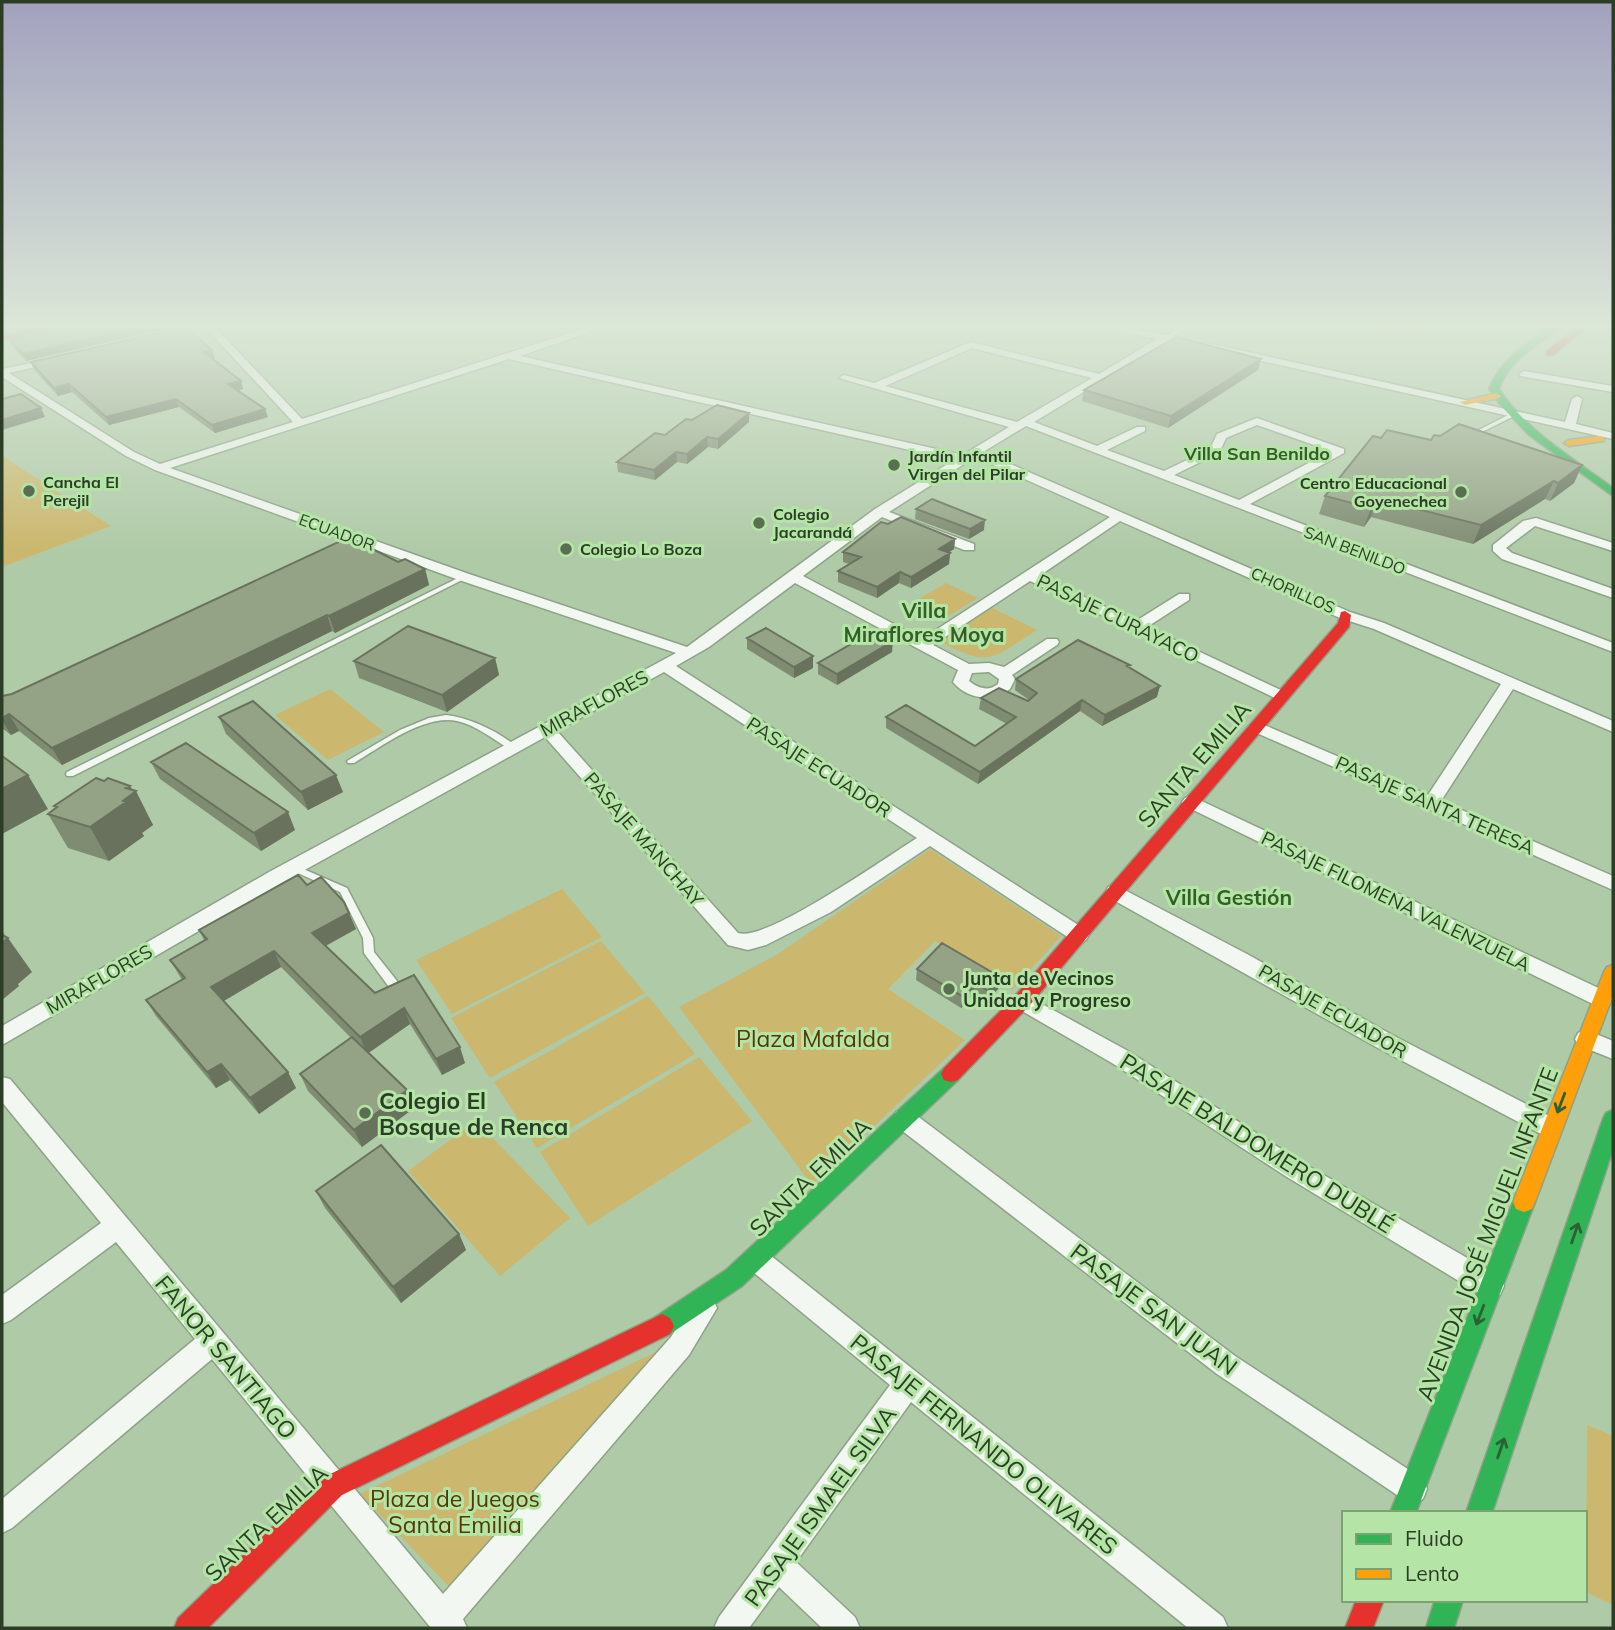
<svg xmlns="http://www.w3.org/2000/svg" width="1615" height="1630" viewBox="0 0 1615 1630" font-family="Mulish,sans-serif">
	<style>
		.green { fill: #cbb76d }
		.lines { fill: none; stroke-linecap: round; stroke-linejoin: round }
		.lane-casing { stroke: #8da287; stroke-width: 3 }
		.street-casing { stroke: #8da287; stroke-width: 3 }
		.fast-casing { stroke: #8da287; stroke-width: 3 }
		.slow-casing { stroke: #8da287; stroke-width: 3 }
		.jam-casing { stroke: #8da287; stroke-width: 3 }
		.lane { fill: #f3f7f2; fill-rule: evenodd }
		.street { fill: #f3f7f2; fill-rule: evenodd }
		.fast { fill: #30b455; fill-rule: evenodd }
		.slow { fill: #ff9f0a; fill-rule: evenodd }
		.jam { fill: #e5322d; fill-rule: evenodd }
		.wall { fill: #7f8c72 }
		.shaded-wall { fill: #68725d }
		.building { fill: #94a385; stroke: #68725d; stroke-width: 2 }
		.oneway { stroke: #2c6133 }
		.poi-dot { fill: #596f52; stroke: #b4e5a6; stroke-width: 2.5 }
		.labels { text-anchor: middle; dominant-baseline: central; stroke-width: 6; stroke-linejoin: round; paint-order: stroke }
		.far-poi-label { font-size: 16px; font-weight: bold; fill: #2b3e25; stroke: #b4e5a6; text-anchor: start }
		.far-street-label { font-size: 16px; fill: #2b3e25; stroke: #b4e5a6 }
		.far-neighbourhood-label { font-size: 18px; font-weight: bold; fill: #335f26; stroke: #b4e5a6 }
		.street-label { font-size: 19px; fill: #2b3e25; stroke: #b4e5a6 }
		.poi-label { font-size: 19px; font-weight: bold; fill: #2b3e25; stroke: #b4e5a6; text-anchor: start }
		.neighbourhood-label { font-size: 21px; font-weight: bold; fill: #335f26; stroke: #b4e5a6 }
		.near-street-label { font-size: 23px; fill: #2b3e25; stroke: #b4e5a6 }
		.near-park-label { font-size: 23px; fill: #553900; stroke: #b4e5a6 }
		.near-poi-label { font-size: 23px; font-weight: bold; fill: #2b3e25; stroke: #b4e5a6; text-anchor: start }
	</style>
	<rect width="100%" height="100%" fill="#afcaa7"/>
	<path class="green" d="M1340 324H1433L1414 341Z
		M2 456 111 526 2 567Z
		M946 583 978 598 942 620 910 604Z
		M992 608 1037 630C989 660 990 668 937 640Z
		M330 689 384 732 328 760 275 715Z
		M930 849 1061 936 1012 990 935 941 888 989 965 1040 812 1185 679 1007 778 954Z
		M562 889 602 937 452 1014 416 960Z
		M601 941 645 993 490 1078 451 1018Z
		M648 996 695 1054 537 1148 494 1082Z
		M699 1057 752 1121 588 1226 540 1152Z
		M476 1121 570 1218 500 1276 408 1171Z
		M677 1342 457 1595 360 1494Z
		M1587 1425 1613 1436V1605L1586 1592Z"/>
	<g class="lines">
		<defs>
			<path id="lane" d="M1186 324H1192L1168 339 1164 338Z
				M1514 412 1516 413V415L1474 436 1469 435Z
				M464 575 466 576V578L73 776H67L66 774 67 772Z
				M446 715C470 718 498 731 517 747L513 750 510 749C494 740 476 725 457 721 424 714 381 747 354 763H348L347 761 400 730 429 718Z
				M294 865 347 888 373 938 374 952 397 981 398 984 397 987 393 988 389 987 364 953 363 938 340 892 291 870 289 868 291 866Z"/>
			<path id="street" d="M198 324H212L302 419 598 324H613L520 356 963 455 1009 427 839 378 844 375 874 383 971 342 1099 374 1157 339 1088 324H1109L1175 337V341H1168L1034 422 1097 446 1137 427H1145V431L1107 450 1164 471 1210 449 1217 434 1257 418 1344 449V453L1250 504 1613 643V652L1026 426 983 452 1350 612 1384 623 1613 721V732L1513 689 1441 801 1613 876V890L1250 730 1248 727 1256 722 1262 724 1428 795 1501 684 1374 629 1340 618 1120 521 1039 576 1136 621 1179 594H1189V600L1147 627 1287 693 1290 696 1287 699H1277L1030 581 933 645 969 664 989 663 1004 667 1047 639H1057L1059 642 1057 645 1012 675 1015 679 1010 689C993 703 967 699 953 682L958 670 795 583 709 647 676 666 1086 930 1089 935 1086 940 1079 942 1072 940 930 846 831 912 766 945 748 950 728 945 545 737 283 882 2 1045V1026L269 872 676 653 459 580 155 470 126 456 2 377V369L57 358V362L9 373 134 452 160 464 293 422 206 328 163 338 158 335ZM972 348 1092 378 1017 422 885 386ZM509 359 954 460 875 509 687 647 469 574 170 468ZM1257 425 1331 451 1239 500 1174 475 1219 453 1226 438ZM975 457 1110 517 922 639 803 576 882 517 964 550H974V544L889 512ZM664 672 917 838C888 856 765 943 738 933L557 731ZM972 673 989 672 999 679 998 684C988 692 978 688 969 681Z
				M1207 343 1565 422 1572 399 1577 396 1582 399 1576 424 1613 433V439L1204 348 1202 346Z
				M1524 371 1613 386V392L1520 376 1519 374Z
				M1536 518 1613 543V551L1535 526 1506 548 1512 553 1613 589V598L1502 559 1493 551V545L1523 521Z
				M1191 796 1609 993 1612 999 1609 1005 1602 1007 1595 1005 1185 806 1182 802 1185 798Z
				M1115 885 1247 954 1394 1036 1559 1121 1562 1128 1559 1135 1551 1138 1543 1135 1378 1048 1108 897 1106 892 1108 887Z
				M1022 993 1128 1051 1303 1163 1500 1277 1504 1286 1500 1295 1491 1298 1482 1295 1287 1177 1112 1063 1015 1007 1012 1001 1015 995Z
				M1586 1030 1613 1041V1059L1578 1045 1575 1039 1578 1033Z
				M2 1077 10 1079 443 1594 671 1337 695 1299 704 1295 713 1299 717 1308 689 1355 463 1619 467 1628H431L212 1359 12 1528 2 1533V1499L195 1339 116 1242 11 1320 2 1324V1295L101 1223 2 1102Z
				M904 1109 912 1112 1235 1356 1423 1479 1427 1489 1423 1499 1413 1503 1403 1499 1217 1374 896 1126 893 1119 896 1112Z
				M756 1247 765 1251 1223 1617 1228 1628H1188L911 1402 796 1562 855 1617 860 1628H822L779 1587 749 1628H714L719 1617 890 1385 747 1267 743 1259 747 1251Z"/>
			<path id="fast" d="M1554 324H1564C1540 345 1510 357 1499 389 1528 432 1572 458 1613 488V496L1529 435 1502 407 1489 389C1501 358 1528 343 1554 324Z
				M951 1066 958 1068 961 1074 958 1080 742 1286 670 1334 662 1338 654 1334 650 1326 654 1318 726 1270 944 1068Z
				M1613 1110V1149L1492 1513H1466L1603 1119 1606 1113Z
				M1524 1192 1532 1195 1535 1202 1416 1513H1390L1513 1202 1516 1195Z
				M1435 1600H1463L1454 1628H1426Z"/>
			<path id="slow" d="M1496 393 1501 396 1499 398 1465 405 1460 402Z
				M1600 436 1604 437V441L1569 446 1564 443 1569 440Z
				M1613 965V995L1535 1202 1532 1209 1524 1212 1516 1209 1513 1202 1604 972 1607 967Z"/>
			<path id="jam" d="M52 324H69L2 340V336Z
				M1581 324H1591L1553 355H1547V351Z
				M1345 611 1351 615 1349 627 1029 1006 958 1080 951 1082 944 1080 941 1074 944 1068 1015 996 1338 623 1341 612Z
				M662 1314 670 1318 674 1326 670 1334 342 1495 208 1628H174L178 1618 324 1477Z
				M1356 1600H1384L1373 1628H1345Z"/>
		</defs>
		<use href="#lane" class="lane-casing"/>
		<use href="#street" class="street-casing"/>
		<use href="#fast" class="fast-casing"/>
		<use href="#slow" class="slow-casing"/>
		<use href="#jam" class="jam-casing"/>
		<use href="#lane" class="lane"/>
		<use href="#street" class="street"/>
		<use href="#fast" class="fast"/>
		<use href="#slow" class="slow"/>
		<use href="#jam" class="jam"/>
	</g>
	<path class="wall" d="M177 326 26 361 13 347 10 340Z
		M212 350 215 358H212L241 381 243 389 238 391 268 417 215 433 179 407 109 425 72 392 58 396 34 370 31 362Z
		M1261 359 1258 370 1168 428 1082 401 1084 390Z
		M749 413V422L718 449 708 447 687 464 677 462 655 480 618 472 617 462 692 420Z
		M1381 438 1582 465 1574 483 1550 501 1545 499 1473 544 1371 517 1364 527 1319 514 1325 496Z
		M916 509 984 530 969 539 915 519Z
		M888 524 955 539 954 549 948 553H950L949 564 911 588 899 583 877 598 838 582V571L849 564 843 562V552Z
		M398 562 425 569 429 585 335 633 332 631 62 765 19 731 11 735 2 728V696L12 694Z
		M747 638 813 668 794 678 747 649Z
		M892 652 837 685 818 674V663Z
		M495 658 499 675 447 712 359 678 354 661Z
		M1129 667 1157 697 1102 726 1080 711 978 784 886 728V717L975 746 1007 724 979 709 981 698 1028 701 1029 700 1015 690 1016 679Z
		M219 717 343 792 308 810 226 734Z
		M151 762 295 830 261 851 160 779Z
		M104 781 130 786 153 825 142 833 144 836 109 861 68 848 48 814 55 808 54 806Z
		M307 885 356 929 326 946 375 993 414 975 465 1063 442 1075 410 1024 368 1053 414 1108 362 1147 308 1091 300 1074 351 1038 281 967 224 1001 296 1088 259 1114 230 1080 216 1088 156 1016 146 1000 182 980 170 960 204 940 199 930Z
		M917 969 1000 977 998 989 986 1002 973 994 961 1008 916 980Z
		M316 1191 459 1234 466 1250 401 1303 325 1208Z"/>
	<path class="shaded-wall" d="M154 324H176L177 326 26 361 23 354Z
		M212 350 215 358 207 360 204 352Z
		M1261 359 1258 370 1168 428 1171 416Z
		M241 381 243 389 231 392 228 384Z
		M69 384 72 392 58 396 54 388Z
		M176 399 179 407 109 425 106 417Z
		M41 408 45 417 2 430V420Z
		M265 409 268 417 215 433 212 425Z
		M749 413V422L718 449V439Z
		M707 437 708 447 687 464V454Z
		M676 452 677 462 655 480 654 470Z
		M1582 465 1574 483 1550 501 1558 483Z
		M1554 481 1545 499 1473 544 1481 525Z
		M1377 499 1371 517 1364 527 1371 508Z
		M985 520 984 530 969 539 970 529Z
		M955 539 954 549 938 559 939 549Z
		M950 553 949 564 911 588V577Z
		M425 569 429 585 335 633 329 616Z
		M900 572 899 583 877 598V587Z
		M327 615 332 631 62 765 52 748Z
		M893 641 892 652 837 685V674Z
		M813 656V668L794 678V667Z
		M495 658 499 675 447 712 442 695Z
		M1160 686 1157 697 1102 726 1105 715Z
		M1082 700 1080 711 978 784 980 772Z
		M9 714 19 731 11 735 2 720V718Z
		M28 775 48 809 2 834V789Z
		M336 775 343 792 308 810 301 792Z
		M130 786 133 793 136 791 153 825 142 833 144 836 109 861 90 827 123 801 126 788Z
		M288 812 295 830 261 851 254 833Z
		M349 913 356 929 319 949 312 933Z
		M2 931 7 939 8 938 32 972 18 984 19 986 2 1000Z
		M274 951 281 967 220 1003 211 987Z
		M1000 977 998 989 986 1002 988 991Z
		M975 982 973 994 961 1008 962 996Z
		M404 1008 410 1024 367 1054 360 1037Z
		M460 1047 465 1063 442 1075 436 1059Z
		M221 1064 230 1080 216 1088 207 1072Z
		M288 1072 296 1088 259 1114 250 1098Z
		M407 1090 414 1108 362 1147 354 1130Z
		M459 1234 466 1250 401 1303 393 1287Z"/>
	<path class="building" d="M79 324H154L23 354 10 340Z
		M185 327 212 350 204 352 241 381 228 384 265 409 212 425 176 399 106 417 69 384 54 388 31 362Z
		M1176 337 1261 359 1171 416 1084 390Z
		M21 394 41 408 2 420V399Z
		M717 405 749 413 718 439 707 437 687 454 676 452 654 470 617 462 655 433 665 435 686 419 692 420Z
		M1459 424 1582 465 1558 483 1554 481 1481 525 1377 499 1371 508 1325 496 1373 436 1381 438 1387 430 1431 440 1434 435 1440 436Z
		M932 499 985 520 970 529 916 509Z
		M901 517 955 539 939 549 950 553 911 577 900 572 877 587 838 571 861 557 843 552 881 522 888 524Z
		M349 537 398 562 405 559 425 569 329 616 327 615 52 748 9 714 2 718V696L12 694Z
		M408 626 495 658 442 695 354 661Z
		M766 628 813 656 794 667 747 638Z
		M874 631 893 641 837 674 818 663Z
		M1078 640 1130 665 1127 666 1160 686 1105 715 1082 700 980 772 886 717 906 705 975 746 1016 717 981 698 999 688 1028 701 1037 693 1016 679Z
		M253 701 336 775 301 792 219 717Z
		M186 743 288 812 254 833 151 762Z
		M2 756 28 775 2 789Z
		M96 778 104 781 108 778 130 786 126 788 136 791 123 801 126 802 90 827 48 814 57 807 54 806Z
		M298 875 307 885 321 877 344 902 349 913 312 933 375 993 414 975 460 1047 436 1059 404 1008 360 1037 274 951 211 987 288 1072 250 1098 221 1064 207 1072 146 1000 185 978 170 960 207 939 199 930Z
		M2 935 8 938 2 943Z
		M942 943 1000 977 988 991 975 982 962 996 917 969Z
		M352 1037 407 1090 354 1130 300 1074Z
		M381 1145 459 1234 393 1287 316 1191Z"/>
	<defs><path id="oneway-shaft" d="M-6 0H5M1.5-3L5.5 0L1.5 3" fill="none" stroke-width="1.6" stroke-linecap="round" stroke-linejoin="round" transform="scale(1.75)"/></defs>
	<g class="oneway">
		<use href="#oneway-shaft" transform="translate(1561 1103) rotate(111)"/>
		<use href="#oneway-shaft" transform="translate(1575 1233) rotate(-71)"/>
		<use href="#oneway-shaft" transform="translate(1480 1315) rotate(111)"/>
		<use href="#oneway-shaft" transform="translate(1501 1448) rotate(-71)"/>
	</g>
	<linearGradient id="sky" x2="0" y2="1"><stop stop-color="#a2a1be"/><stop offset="0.59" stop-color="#dbe7d7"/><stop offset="1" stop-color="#dbe7d7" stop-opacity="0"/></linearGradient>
	<rect width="1615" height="553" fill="url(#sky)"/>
	<g class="poi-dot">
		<circle cx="894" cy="465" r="7"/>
		<circle cx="29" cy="491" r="7"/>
		<circle cx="1461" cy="492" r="7"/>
		<circle cx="759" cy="523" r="7"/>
		<circle cx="566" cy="549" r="7"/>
		<circle cx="949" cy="989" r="7"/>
		<circle cx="365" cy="1113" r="7"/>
	</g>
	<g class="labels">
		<g class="far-poi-label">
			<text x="908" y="456">Jardín Infantil<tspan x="908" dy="18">Virgen del Pilar</tspan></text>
			<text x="43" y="482">Cancha El<tspan x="43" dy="18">Perejil</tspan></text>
			<text x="1447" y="483" text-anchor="end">Centro Educacional<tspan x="1447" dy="18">Goyenechea</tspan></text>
			<text x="773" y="514">Colegio<tspan x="773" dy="18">Jacarandá</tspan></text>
			<text x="580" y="549">Colegio Lo Boza</text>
		</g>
		<g class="far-street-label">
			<text transform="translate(337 532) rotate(20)">ECUADOR</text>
			<text transform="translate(1355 550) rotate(21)">SAN BENILDO</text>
			<text transform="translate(1293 590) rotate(24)">CHORILLOS</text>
		</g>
		<g class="far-neighbourhood-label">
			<text x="1257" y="453">Villa San Benildo</text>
		</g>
		<g class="street-label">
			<text transform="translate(1118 618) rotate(26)">PASAJE CURAYACO</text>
			<text transform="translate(594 703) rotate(-28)">MIRAFLORES</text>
			<text transform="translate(819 767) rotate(33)">PASAJE ECUADOR</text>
			<text transform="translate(1435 805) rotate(24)">PASAJE SANTA TERESA</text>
			<text transform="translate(644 839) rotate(49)">PASAJE MANCHAY</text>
			<text transform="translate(1396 901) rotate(26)">PASAJE FILOMENA VALENZUELA</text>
			<text transform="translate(99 979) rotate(-30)">MIRAFLORES</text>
			<text transform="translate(1333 1011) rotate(30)">PASAJE ECUADOR</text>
		</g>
		<g class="poi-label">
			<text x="963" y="978">Junta de Vecinos<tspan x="963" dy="22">Unidad y Progreso</tspan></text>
		</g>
		<g class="neighbourhood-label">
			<text x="924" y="610">Villa<tspan x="924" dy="24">Miraflores Moya</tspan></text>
			<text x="1229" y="897">Villa Gestión</text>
		</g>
		<g class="near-street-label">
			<text transform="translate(1194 764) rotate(-49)">SANTA EMILIA</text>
			<text transform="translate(1257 1143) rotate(32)">PASAJE BALDOMERO DUBLÉ</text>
			<text transform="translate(810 1177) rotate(-44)">SANTA EMILIA</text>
			<text transform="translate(1487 1234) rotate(-69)">AVENIDA JOSÉ MIGUEL INFANTE</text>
			<text transform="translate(1154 1309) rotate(37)">PASAJE SAN JUAN</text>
			<text transform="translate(226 1357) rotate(50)">FANOR SANTIAGO</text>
			<text transform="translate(984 1444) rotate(39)">PASAJE FERNANDO OLIVARES</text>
			<text transform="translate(820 1506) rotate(-54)">PASAJE ISMAEL SILVA</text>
			<text transform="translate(266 1523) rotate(-43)">SANTA EMILIA</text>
		</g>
		<g class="near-park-label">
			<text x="813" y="1038">Plaza Mafalda</text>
			<text x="455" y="1498">Plaza de Juegos<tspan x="455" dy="26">Santa Emilia</tspan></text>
		</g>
		<g class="near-poi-label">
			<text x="379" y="1100">Colegio El<tspan x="379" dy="26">Bosque de Renca</tspan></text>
		</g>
	</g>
	<rect width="1615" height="1630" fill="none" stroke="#2b3e25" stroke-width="7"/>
	<rect x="1342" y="1511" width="245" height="91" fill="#b4e5a6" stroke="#7da272" stroke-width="2"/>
	<rect x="1356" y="1534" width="35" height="10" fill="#30b455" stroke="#7da272" stroke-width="2"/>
	<text x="1405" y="1546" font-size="21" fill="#2b3e25">Fluido</text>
	<rect x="1356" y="1569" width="35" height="10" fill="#ff9f0a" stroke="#7da272" stroke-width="2"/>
	<text x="1405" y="1581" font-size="21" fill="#2b3e25">Lento</text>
</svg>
